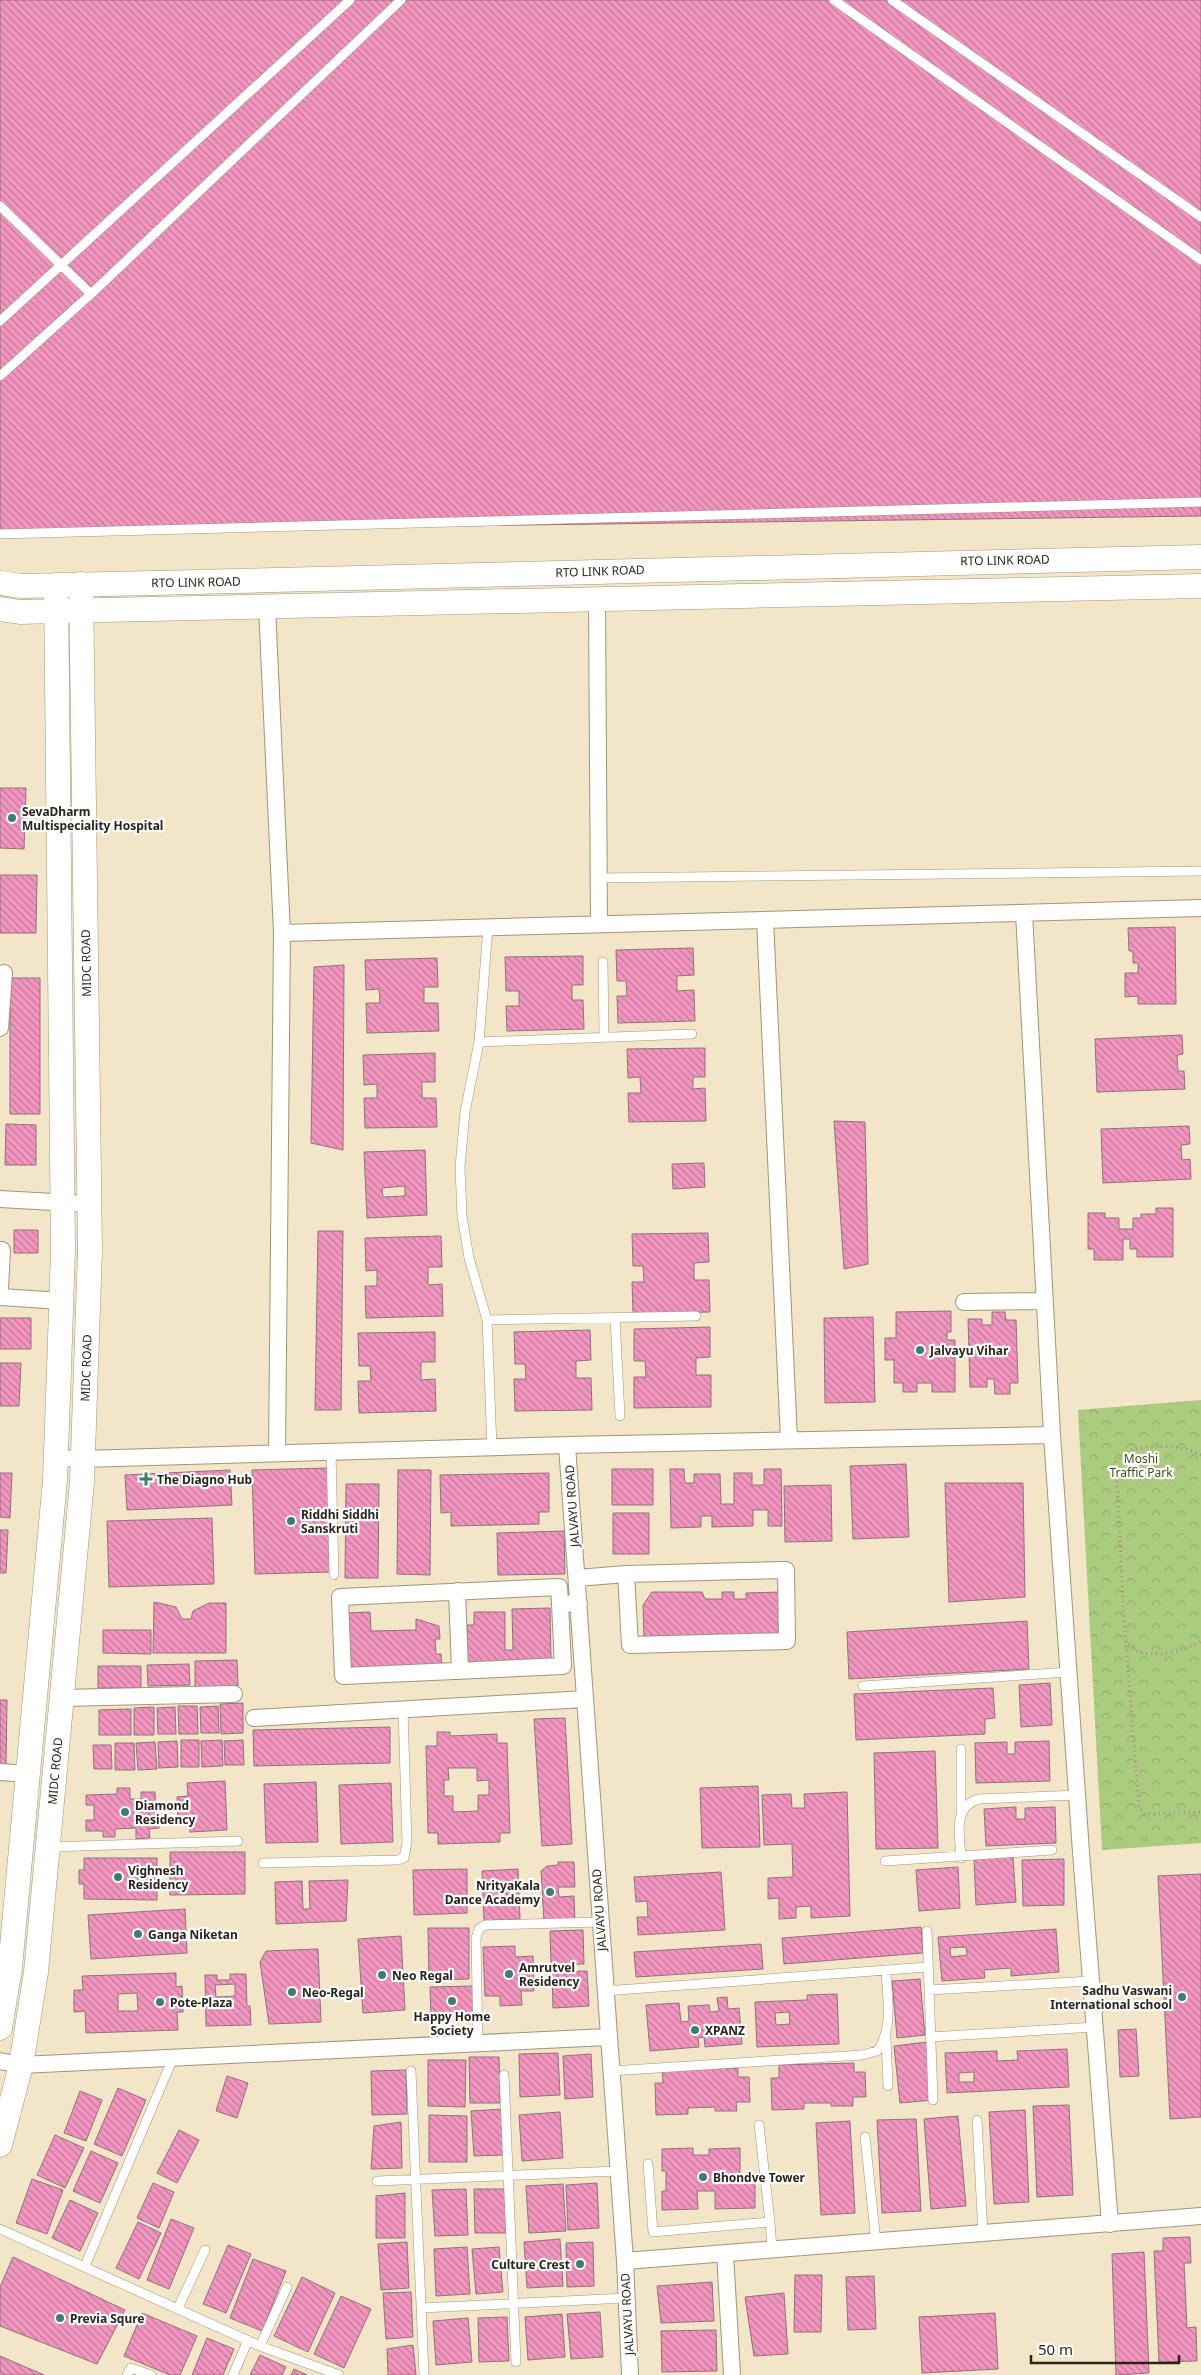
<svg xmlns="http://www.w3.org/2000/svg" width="1201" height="2375" viewBox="0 0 1201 2375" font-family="'Noto Sans',sans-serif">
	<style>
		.park { fill: url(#park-crowns) }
		.building { fill: url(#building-back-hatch); stroke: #90727e; fill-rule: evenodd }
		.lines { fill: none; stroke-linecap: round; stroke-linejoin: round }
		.lane-casing { stroke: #a29579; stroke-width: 10 }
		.street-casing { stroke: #a29579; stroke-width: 18 }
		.secondary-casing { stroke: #a29579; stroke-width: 25 }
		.path { stroke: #9d937d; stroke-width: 3; stroke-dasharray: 1 4; stroke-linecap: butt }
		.lane { stroke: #fff; stroke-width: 9 }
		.street { stroke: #fff; stroke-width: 16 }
		.secondary { stroke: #fff; stroke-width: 24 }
		.poi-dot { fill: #3b7e70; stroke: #fff; stroke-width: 2 }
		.labels { text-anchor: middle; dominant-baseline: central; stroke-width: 4.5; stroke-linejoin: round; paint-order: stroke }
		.street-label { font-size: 12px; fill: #2a251a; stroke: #fff }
		.poi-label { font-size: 12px; font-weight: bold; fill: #2a251a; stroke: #fff; text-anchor: start }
		.park-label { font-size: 12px; fill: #394f0f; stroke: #fff }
	</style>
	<defs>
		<pattern id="park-crowns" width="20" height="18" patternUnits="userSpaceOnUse" patternTransform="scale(1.25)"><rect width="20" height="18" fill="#abcb7e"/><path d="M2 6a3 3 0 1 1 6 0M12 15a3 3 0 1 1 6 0" fill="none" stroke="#93ae6c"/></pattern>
		<pattern id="building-back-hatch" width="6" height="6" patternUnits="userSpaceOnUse" patternTransform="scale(1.25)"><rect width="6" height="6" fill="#f295bf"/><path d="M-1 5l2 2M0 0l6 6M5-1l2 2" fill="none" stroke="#c4799a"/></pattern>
	</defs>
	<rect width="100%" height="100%" fill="#f3e5c7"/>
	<path class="park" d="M1201 1400V1843L1102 1850 1078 1410Z"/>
	<path class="building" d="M0 0H1201V516L0 532Z
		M0 788H26L24 849 0 848Z
		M0 875H37L36 933H0Z
		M1175 927 1176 1004H1138V996L1125 997V973H1138V963H1133V951H1129L1128 928Z
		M693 948 694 975 677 976V991L694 990 695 1021 618 1023 617 996H627L626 981H617L616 950Z
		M583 956V985H572V1000H583L584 1029 507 1031 506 1006H519V991H506L505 957Z
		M437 958 438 987H424V1003H438L439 1031 367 1033 366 1003H380L379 989 366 990 365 960Z
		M344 965 343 1150 311 1143 314 967Z
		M10 978H40V1114H10Z
		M1182 1035 1183 1054 1177 1055 1178 1071H1184L1185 1089 1097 1092 1095 1039Z
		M705 1048V1077H693V1089L705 1088 706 1121 629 1122 628 1093H641L640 1077 628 1078 627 1049Z
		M435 1053V1082H422V1098H436L437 1127 365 1128 364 1098H377V1084L364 1085 363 1055Z
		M834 1121 865 1122 868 1264 844 1269Z
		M6 1124 36 1125V1165H5Z
		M1189 1126 1190 1144 1181 1145 1182 1160 1190 1159 1191 1179 1103 1183 1101 1129Z
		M425 1150 427 1215 367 1218 364 1152ZM405 1186V1196L383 1197 382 1188Z
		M704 1163 705 1187 673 1189 672 1164Z
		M1156 1208H1173V1257H1137V1249H1130V1239H1123V1260H1094V1249H1088V1213H1105V1218H1119V1229H1133V1218H1141V1214H1156Z
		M14 1230H38V1253H14Z
		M318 1231H343L341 1410H315Z
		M708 1233 709 1262 694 1263V1280H709L710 1312 633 1313 632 1282H644L643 1266H633L632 1234Z
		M441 1236 442 1267H428V1285L442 1284 443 1316 366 1318 365 1286H377V1270L366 1271 365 1238Z
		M951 1311V1332H947V1340H955V1392H932V1383H917V1392H903V1383H894V1360H885V1338H896V1312Z
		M992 1312H1005L1006 1320H1016L1018 1383H1010V1394H995L994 1379H987V1387H970L968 1319H982V1325H992Z
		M873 1317 875 1402 825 1403 824 1318Z
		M0 1318H31V1349H0Z
		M710 1327V1357L696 1358V1375H711V1407L634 1408V1377H646L645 1361H634V1329Z
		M590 1330 591 1360 576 1361V1378H591L592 1410 515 1411 514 1379H526L525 1364H515L514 1332Z
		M435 1332V1362H421V1380L435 1379 436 1411 359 1413 358 1381H371L370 1366H359L358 1333Z
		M0 1363H21L19 1406H0Z
		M906 1464 909 1537 853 1539 850 1466Z
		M328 1468 331 1572 255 1574 252 1470Z
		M612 1469H653V1505H612Z
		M670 1469H684L685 1483H694V1474H720L721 1504H734V1473H752V1485H764V1469H781L782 1526H768V1510H753V1526L712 1527V1516H701V1527L671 1528Z
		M230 1470 232 1505 127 1510 125 1475Z
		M398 1470H431L430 1575 397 1574Z
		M0 1473H12L10 1518 0 1517Z
		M549 1473V1512H539V1524L451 1526V1512L441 1513 440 1475Z
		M945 1483H1023L1025 1597 949 1602Z
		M346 1484H379L378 1578H345Z
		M831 1485 832 1541 785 1542 784 1486Z
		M613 1513H649V1554H613Z
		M212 1518 214 1584 109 1587 107 1521Z
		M0 1530H8L6 1573H0Z
		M564 1531 565 1574 498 1575 497 1533Z
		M652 1592H702L705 1599H722V1592H734V1599H746V1593L782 1592 783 1636 644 1638 643 1605Z
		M154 1602 176 1607 182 1619H191L193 1611 209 1603H226V1653H153Z
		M550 1608 551 1661 467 1662V1625H474V1612H505V1650H513L512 1609Z
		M370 1612 371 1631 416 1630V1619L439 1626 440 1639H435L436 1654H441L442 1670 349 1675 346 1613Z
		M1027 1621 1029 1669 849 1679 847 1632Z
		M103 1630H151V1654L103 1653Z
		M237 1660 238 1686 195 1687V1661Z
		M189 1664 190 1685 148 1686 147 1665Z
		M98 1666H141V1688H98Z
		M1050 1683 1052 1725 1021 1727 1019 1685Z
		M993 1688 995 1718 985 1719V1734L856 1740 854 1694Z
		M0 1700H7L6 1765H0Z
		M243 1703V1733L221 1734 220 1704Z
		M178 1706H197L198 1734H179Z
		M218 1706 219 1733H201L200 1707Z
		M154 1707V1735H134V1708Z
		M175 1707 176 1734H158L157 1708Z
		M131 1709V1735H99V1710Z
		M565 1718 572 1844 542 1846 534 1719Z
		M390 1727V1763L254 1766 253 1730Z
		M437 1732H450V1736L497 1734V1743H507L510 1833H500V1842L438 1844V1833H428L426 1746H437ZM448 1768H477V1781L489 1780V1795H478V1811L453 1812V1796H444V1780H449Z
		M181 1740H199V1767H181Z
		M222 1740 223 1766 202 1767 201 1741Z
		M243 1740 244 1765H225L224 1741Z
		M177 1741 178 1767 159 1768 158 1742Z
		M1049 1741 1050 1781 976 1783 975 1743 1007 1742V1754H1015V1742Z
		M155 1742 157 1769 138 1770 136 1743Z
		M115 1743H134L135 1770H115Z
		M93 1745H111L112 1769H94Z
		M935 1751 938 1848 876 1849 874 1753Z
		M225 1781 227 1830 190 1832 189 1820H178L177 1797 188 1796 187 1783Z
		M316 1782 318 1842 266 1843 264 1784Z
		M391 1783 393 1842 341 1844 339 1785Z
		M758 1786 760 1847 702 1848 700 1788Z
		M117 1788H130V1799H141V1792H155L156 1819H159V1828L149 1829 150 1838 136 1839V1828L115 1829V1837H103V1831H86V1820H94V1805H86V1795L117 1794Z
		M847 1792 850 1916 811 1918V1906L796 1907V1918L779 1919V1898L768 1899V1878L793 1877 792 1844 764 1845 762 1795 791 1794 792 1808H805L804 1794Z
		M1016 1807V1819H1025V1808L1055 1807 1056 1843 986 1846 984 1809Z
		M170 1852H245V1894L170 1895Z
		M1013 1857 1016 1902 976 1905 974 1859Z
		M84 1858H157V1900L84 1899V1884H79V1870H84Z
		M1064 1859V1905L1023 1906 1022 1860Z
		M558 1862H574L575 1887H558L559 1897 574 1896 575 1921 544 1922 541 1871 547 1866 558 1865Z
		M958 1867 960 1908 919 1911 916 1870Z
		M467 1869V1913L414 1915 413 1870Z
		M518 1869 520 1919 484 1921 482 1871Z
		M721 1872 725 1930 638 1935 637 1917H648L647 1901 636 1902 634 1877Z
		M1201 1874V2117L1170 2119 1158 1876Z
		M348 1880 346 1921 276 1924 275 1882 302 1881 303 1909H310L309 1881Z
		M185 1909 187 1953 91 1959 88 1915Z
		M921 1927 923 1953 784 1964 782 1938Z
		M428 1928H469V1979L429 1980Z
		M1056 1929 1059 1972 1011 1976V1968L984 1970 985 1978 942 1981 938 1937ZM966 1947 967 1955 951 1957 950 1948Z
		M583 1930 584 1964 551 1965 550 1931Z
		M401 1936 405 2010 363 2013 358 1939Z
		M761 1944 763 1969 636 1977 634 1952Z
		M515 1946V1957L533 1956 534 1991H521L522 2005 500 2006V1996H485L483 1947Z
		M318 1949 321 2022 269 2024 260 1962 266 1951Z
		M587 1971 589 2006 553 2008 552 1972Z
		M176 1973V1987L182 1986 183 2012H177L178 2030 86 2033 85 2011 74 2012V1990H83L82 1976ZM137 1993 138 2011H118V1994Z
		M230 1974H246L247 2006H250L251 2025 206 2026 205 1975H217V1980H230ZM235 1984V1996L216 1997 215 1985Z
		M920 1979 925 2035 897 2038 892 1981Z
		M474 1986 475 2016 431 2017 430 1987Z
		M837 1994 839 2044 757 2047 755 2002 807 2000V1995ZM789 2012 790 2024 776 2025 775 2013Z
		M727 1997 728 2009 739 2008 742 2044 705 2047 704 2037 698 2038 699 2047 650 2051 646 2005 679 2003 681 2022 689 2021 688 2006 709 2005 710 2012 719 2011 717 1998Z
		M1136 2029 1139 2076 1120 2077 1118 2030Z
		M927 2042 933 2100 900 2103 894 2046Z
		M1067 2049 1069 2087 947 2093 945 2053 997 2051V2061L1018 2060 1017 2051ZM974 2072V2082H959V2073Z
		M558 2053 560 2095 520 2097 519 2054Z
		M591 2054 593 2097 565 2099 563 2056Z
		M469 2057H499L500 2103H470Z
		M428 2060H466L465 2107 428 2106Z
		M854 2063V2072H865L866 2097H853V2106H831V2103H804V2109L772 2110 771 2078H779V2065Z
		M738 2068V2077H749L750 2102H736L737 2111H715V2107L688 2108V2114L656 2115 655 2083H663L662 2070Z
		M406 2070 407 2114 372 2115 371 2071Z
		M227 2076 248 2083 237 2118 216 2111Z
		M118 2088 146 2100 122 2156 94 2144Z
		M80 2091 102 2100 86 2141 64 2133Z
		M1069 2105 1073 2195 1037 2197 1033 2106Z
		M503 2109 505 2155 474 2156 471 2111Z
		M1025 2110 1029 2202 994 2204 989 2112Z
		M560 2112 563 2158 522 2161 519 2115Z
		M429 2115 467 2116V2162H429Z
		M958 2116 966 2206 931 2209 924 2119Z
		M916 2119 921 2211 882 2213 877 2120Z
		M850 2121 855 2213 821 2215 816 2123Z
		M401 2122 402 2168 371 2169 374 2126Z
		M179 2130 199 2140 177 2183 157 2173Z
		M55 2135 84 2148 65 2188 37 2175Z
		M693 2148V2155H709V2149L740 2148V2182H755V2208L715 2209V2191H697L698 2209 662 2210V2191H666V2171H662V2149Z
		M91 2151 118 2163 100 2203 73 2191Z
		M32 2179 63 2190 47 2234 16 2223Z
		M153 2183 174 2192 159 2228 137 2218Z
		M597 2183 599 2228 568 2230 566 2185Z
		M563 2184 566 2231 529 2233 526 2186Z
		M466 2189 468 2235 435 2236 432 2190Z
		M474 2189H505L506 2233H475Z
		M405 2193V2238H376V2196Z
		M70 2200 98 2213 80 2251 52 2238Z
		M171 2219 194 2228 169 2289 147 2280Z
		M138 2222 161 2233 139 2279 116 2268Z
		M1190 2237 1191 2263H1184L1187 2328 1196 2327 1197 2361 1159 2362 1154 2251H1163V2238Z
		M560 2239 563 2286 527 2288 524 2242Z
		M407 2242 409 2288 381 2290 378 2244Z
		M593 2242 594 2286 567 2287 566 2243Z
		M228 2245 251 2254 226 2313 203 2304Z
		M467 2247 470 2294 436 2296 434 2249Z
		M499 2247 503 2292 476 2294 472 2249Z
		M1144 2252 1149 2373 1116 2375 1112 2254Z
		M13 2257 125 2310 97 2364 0 2326V2287Z
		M253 2259 286 2271 262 2331 230 2318Z
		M795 2275H822L821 2332H794Z
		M874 2276 876 2329 848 2330 846 2277Z
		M302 2277 335 2293 308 2352 274 2336Z
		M712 2282 714 2321 661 2323 657 2286Z
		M411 2292 413 2337 386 2339 383 2293Z
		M784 2293 788 2354 754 2356 745 2297Z
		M341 2296 371 2309 344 2368 314 2354Z
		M600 2312 603 2357 571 2359 567 2314Z
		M142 2313 197 2336 180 2375H170L124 2356Z
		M995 2313 998 2369 922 2373 919 2317Z
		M562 2314 565 2357 528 2360 525 2317Z
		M507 2317 509 2361 479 2362 478 2318Z
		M468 2318 472 2362 436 2365 433 2321Z
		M716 2330 717 2371 662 2372 661 2331Z
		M207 2338 234 2349 223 2375H192Z
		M413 2345 416 2375H388L387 2349Z
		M260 2355 286 2367 282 2375H250Z
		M0 2356 44 2375H0Z
		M294 2369 307 2375H291Z"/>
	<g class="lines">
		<defs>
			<path id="lane" d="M834 0 1201 260
				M892 0 1201 217
				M0 206 91 294
				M0 321 350 0
				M0 376 91 294 401 0
				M0 534 1201 502
				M599 878 1201 871
				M488 927 479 1042 465 1112 460 1167 462 1216 469 1258 487 1320 492 1447
				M603 962 604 1037
				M479 1042 692 1034
				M615 1318 620 1416
				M487 1320 696 1316
				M331 1452 334 1575
				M863 1686 1069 1672
				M961 1749V1811
				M48 1847 238 1841
				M961 1858C960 1834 952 1809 978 1799L1077 1795
				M885 1861 1052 1850
				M263 1863 398 1860 404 1858 407 1842 403 1709
				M927 1931 933 2100
				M929 1990 1091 1981
				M604 1991 928 1967
				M930 2037 1095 2027
				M886 2038 888 2086
				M478 2044 476 1938 479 1929 485 1925 600 1922
				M411 2071 424 2375
				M610 2071 862 2055 877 2051C894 2029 887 1997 886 1970
				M504 2075 516 2362
				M977 2120 983 2234
				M759 2125 770 2222
				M865 2137 876 2242
				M648 2164 653 2232 770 2222 772 2249
				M377 2181 618 2171
				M0 2229 260 2346 339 2375
				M85 2266 173 2058
				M178 2308 205 2250
				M421 2308 626 2298
				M260 2346 287 2287
				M127 2375 131 2368 151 2375
				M233 2375 248 2340"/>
			<path id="street" d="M597 599 599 924
				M267 607 282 933 277 1453
				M1024 913 1052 1435 1081 1852 1110 2224
				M765 920 789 1440
				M282 933 1201 908
				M0 1028 4 973
				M0 1199 89 1204
				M0 1290 2 1250
				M0 1297 62 1301
				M964 1302 1045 1301
				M567 1445 625 2261 630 2375
				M56 1458 82 1459 567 1445 1052 1435
				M577 1578 626 1574 630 1645 787 1641 786 1570 626 1574
				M457 1591 460 1671
				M560 1604 559 1587 340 1597 343 1676 563 1666 560 1604 579 1603
				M62 1698 234 1694
				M254 1718 585 1699
				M0 1772 28 1774
				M0 2061 21 2065 607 2037
				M725 2253 732 2375
				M625 2261 1201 2216"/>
			<path id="secondary" d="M0 583 21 586 154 583 1201 557
				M0 609 20 612 56 611 1201 586
				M0 2028 10 1968 55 1480 59 1369 63 1249 56 585
				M0 2145 21 2065 36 1972 82 1482 90 1250 81 584"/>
		</defs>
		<use href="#lane" class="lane-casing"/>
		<use href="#street" class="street-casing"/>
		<use href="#secondary" class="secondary-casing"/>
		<path class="path" d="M1201 1455C1182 1445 1153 1444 1132 1450 1126 1451 1120 1458 1116 1462L1123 1605 1139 1808 1145 1814 1201 1812
			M1126 1640C1129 1644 1134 1650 1138 1651 1154 1658 1187 1651 1201 1641"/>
		<use href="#lane" class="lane"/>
		<use href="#street" class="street"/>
		<use href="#secondary" class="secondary"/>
	</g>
	<g class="poi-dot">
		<circle cx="12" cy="818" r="5"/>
		<circle cx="920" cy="1350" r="5"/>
		<path d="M143.5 1471.5h5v5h5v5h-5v5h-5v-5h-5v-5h5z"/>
		<circle cx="291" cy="1521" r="5"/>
		<circle cx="125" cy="1812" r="5"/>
		<circle cx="118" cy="1877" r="5"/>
		<circle cx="550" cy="1892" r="5"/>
		<circle cx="138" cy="1934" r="5"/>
		<circle cx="509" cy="1974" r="5"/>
		<circle cx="382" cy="1975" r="5"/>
		<circle cx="292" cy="1992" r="5"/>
		<circle cx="1182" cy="1997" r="5"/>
		<circle cx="452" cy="2001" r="5"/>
		<circle cx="160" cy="2002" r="5"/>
		<circle cx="695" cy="2030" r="5"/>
		<circle cx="703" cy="2177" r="5"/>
		<circle cx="580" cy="2264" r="5"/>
		<circle cx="60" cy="2318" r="5"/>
	</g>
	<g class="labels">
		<g class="street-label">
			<text transform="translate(1005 560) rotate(-1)">RTO LINK ROAD</text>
			<text transform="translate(600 571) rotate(-2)">RTO LINK ROAD</text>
			<text transform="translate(196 582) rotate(-1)">RTO LINK ROAD</text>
			<text transform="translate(86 963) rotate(-91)">MIDC ROAD</text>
			<text transform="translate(86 1368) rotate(-88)">MIDC ROAD</text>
			<text transform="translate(572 1506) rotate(-94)">JALVAYU ROAD</text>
			<text transform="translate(55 1771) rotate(-85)">MIDC ROAD</text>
			<text transform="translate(599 1910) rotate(-94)">JALVAYU ROAD</text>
			<text transform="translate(627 2314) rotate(-93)">JALVAYU ROAD</text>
		</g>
		<g class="poi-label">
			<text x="22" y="811">SevaDharm<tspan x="22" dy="14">Multispeciality Hospital</tspan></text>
			<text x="930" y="1350">Jalvayu Vihar</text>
			<text x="157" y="1479">The Diagno Hub</text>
			<text x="301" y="1514">Riddhi Siddhi<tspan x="301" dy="14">Sanskruti</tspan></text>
			<text x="135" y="1805">Diamond<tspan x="135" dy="14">Residency</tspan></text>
			<text x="128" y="1870">Vighnesh<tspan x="128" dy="14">Residency</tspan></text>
			<text x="540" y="1885" text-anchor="end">NrityaKala<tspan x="540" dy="14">Dance Academy</tspan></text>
			<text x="148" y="1934">Ganga Niketan</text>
			<text x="519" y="1967">Amrutvel<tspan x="519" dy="14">Residency</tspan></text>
			<text x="392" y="1975">Neo Regal</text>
			<text x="1172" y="1990" text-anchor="end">Sadhu Vaswani<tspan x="1172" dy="14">International school</tspan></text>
			<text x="302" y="1992">Neo-Regal</text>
			<text x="170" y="2002">Pote-Plaza</text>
			<text x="452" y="2016" text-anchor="middle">Happy Home<tspan x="452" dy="14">Society</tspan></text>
			<text x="705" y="2030">XPANZ</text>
			<text x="713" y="2177">Bhondve Tower</text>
			<text x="570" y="2264" text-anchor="end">Culture Crest</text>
			<text x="70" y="2318">Previa Squre</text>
		</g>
		<g class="park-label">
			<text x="1141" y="1458">Moshi<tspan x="1141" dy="14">Traffic Park</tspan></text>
		</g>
	</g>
	<path d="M1031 2355v8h148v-8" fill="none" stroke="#2a251a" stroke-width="2.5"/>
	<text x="1038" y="2355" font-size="15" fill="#2a251a" stroke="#ffffff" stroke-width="4" paint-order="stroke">50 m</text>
</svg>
